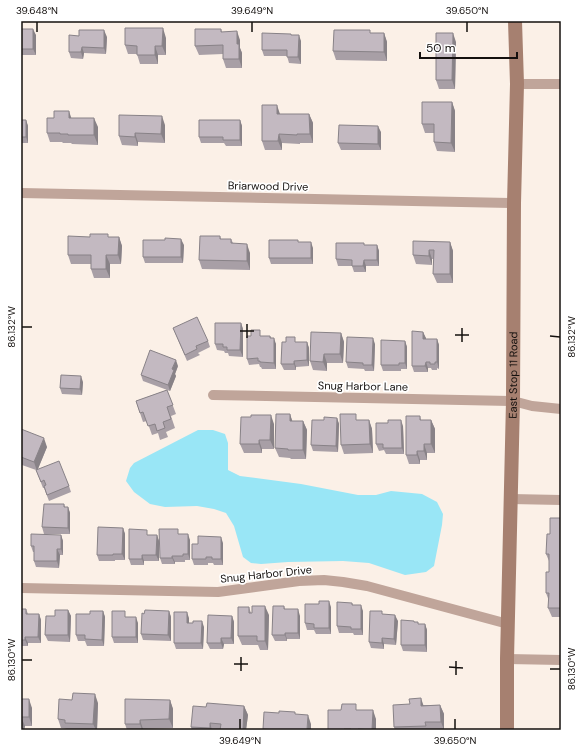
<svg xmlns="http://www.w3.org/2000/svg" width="582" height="751" viewBox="0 0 582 751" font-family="'DM Sans',sans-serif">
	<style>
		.water { fill: #99e6f6 }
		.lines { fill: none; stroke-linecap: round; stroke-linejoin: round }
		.minor { stroke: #c0a59a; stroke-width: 10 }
		.secondary { stroke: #a68070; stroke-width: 14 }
		.wall { fill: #a89fa6 }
		.shaded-wall { fill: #888287 }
		.building { fill: #c3b9c1; stroke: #888287 }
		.ticks { fill: none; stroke: #14100e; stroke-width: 1.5 }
		.labels { text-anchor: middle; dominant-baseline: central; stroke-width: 3.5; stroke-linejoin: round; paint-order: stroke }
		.street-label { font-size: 11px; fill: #14100e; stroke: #fff }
		.neatline { fill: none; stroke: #14100e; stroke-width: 1.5 }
		.ticks-label { font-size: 10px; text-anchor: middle; fill: #14100e }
	</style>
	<rect width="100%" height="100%" fill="#fbf0e7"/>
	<path class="water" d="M198 430H213L225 434 228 443V470L240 476 301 484 358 495H376L391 491 422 494 437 502 443 514 442 525 434 566 426 572 405 575 369 563 343 561 288 562 261 564 251 563 243 557 234 526 226 513 214 509 197 506 165 507 150 504 134 492 126 481 130 468 134 463Z"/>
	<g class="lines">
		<path class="minor" d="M517 84H561
			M21 193 514 203
			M213 395 513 401 532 406 561 409
			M511 499 561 500
			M21 588 218 592 299 581 324 580 343 582 367 586 508 624
			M507 659 561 660"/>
		<path class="secondary" id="s1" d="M507 730V659L513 401 514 203 517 84 515 21"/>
	</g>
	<path class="wall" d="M21 29 36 35V55H21Z
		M221 29 222 32 240 40V48L242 53V68H226L223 59V54L199 55 195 46Z
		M384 33 387 42V61L336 60 333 51Z
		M291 34V35L301 41V64L289 63 287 56H264L262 50Z
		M107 37 106 54 84 53 83 59 71 58 69 52Z
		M166 38V55H158V64H140L137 54H128L125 45Z
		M456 42 455 89H439L436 80Z
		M452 102 455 111V152L437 151 434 142V133H425L422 124Z
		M280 114H309L313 123V143H300V144L282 143V150H265L262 141Z
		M72 118 98 127V145L72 144 71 143H63L62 142H50L47 133Z
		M21 120H26L28 126V143H21Z
		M240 120 242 126V146H226L224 143H201L199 137Z
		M165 125V143L138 142V146L122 145 119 136Z
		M381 132V150H341L338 143Z
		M220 236 221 239H231L233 243 250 253V270L202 269 199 260Z
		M109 237H119L122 246 121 264H110V278H94L91 269V264H71L68 255Z
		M299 242 313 248V264H271L269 258Z
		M450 242 453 251V283H437L433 274 434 259H432V265L416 264 413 255Z
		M184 245 183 263H145L143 257Z
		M365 245H377L379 251V266H366V272H354L352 266H338L336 259Z
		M241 323 243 329V357L229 356 228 353H225L224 351 217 350 215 344Z
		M173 328 208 341 210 347 198 353 200 355 187 361Z
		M423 332 426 339H437L439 345V369L437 368V370H432L431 368H428V372H414L412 366Z
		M341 333 344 342 343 363H327V371L313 370 310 361Z
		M262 336H270L276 344V369H262L261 367H260L259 364 249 365 247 359Z
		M405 341 407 347V369H401V371H383L381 365Z
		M296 342H307L309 348V366L296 367V370H284L281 364Z
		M375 344 374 371H365L364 369 348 368 346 362Z
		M178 366 175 374 176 376 170 391 143 381 141 375Z
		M83 382 82 395 62 394 60 388Z
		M167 390 176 414 171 416 175 428 166 432 168 437 160 440 158 433 152 435 147 421 143 422 136 401Z
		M290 414 292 421H303L307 430 306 459H291L290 458 279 457 275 448Z
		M420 416 421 420H431L435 429V453H427V460H420V464H409L406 455Z
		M337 418 339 424 338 452 313 451 311 445 324 420Z
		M358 420H369L372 429 373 453 344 454 341 445Z
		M274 424V449H262V453H244L240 444Z
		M403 426 404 454H386L384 450 379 451 376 444Z
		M21 429 47 447 38 469 69 486 71 492 49 501 44 488H43L36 470 22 465 21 466Z
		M64 504 65 507H68L70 513V534H44L42 527Z
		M561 518V617H552L548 608 549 601 546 593 549 572V561L546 554 550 534Z
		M123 528 125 534V560H115V561H99L97 555Z
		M180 534 190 540V560H185V562H175V564H162L160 558Z
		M61 535 63 541V555H60L59 568 36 567 34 561V552H33L31 546Z
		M149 535H157L159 541V561H144V565H131L129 559Z
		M223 543V565H214L213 563H208V565H194L192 559 198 544Z
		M352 603 353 605 363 611V635H354L353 633H339L337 626Z
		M284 606 285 609 300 616V639H287V641H275L272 635Z
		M249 607 251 613 269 615 268 650H260L258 645H242L238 636Z
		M331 607V634H316L314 630H307L305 623Z
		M21 609H26L28 614H39L41 620V643H28V646H21Z
		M68 610 71 616 70 642 48 641 45 635 55 616Z
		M103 611 105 617 104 646H87L85 641H78L76 635 90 614Z
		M169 611 171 617V641L143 640 141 634 144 614Z
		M384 615 398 621 396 645 384 644V649L371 648 369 642Z
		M232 616 234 622V644H224L223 649H210L207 643Z
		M127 617 138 623V643H114L112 637Z
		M189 618V623L204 627 203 649H176L174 643Z
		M415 622 419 624H425L427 630V652L403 651 401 645Z
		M21 699 32 708V726H25L24 730H21Z
		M170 700 173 709V728L143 729V730H127L125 724Z
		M98 703 97 730H67V729L61 728 58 719Z
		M423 705H440L444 714V730H395L394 727Z
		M244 706 248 715 246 730H192L191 727 206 707Z
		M341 710H359L376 719V730H328Z"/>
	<path class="shaded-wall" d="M163 28 166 38V55L162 46Z
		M33 29 36 35V55L33 49Z
		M104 30 107 37 106 54 104 48Z
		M237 31 240 40V48L242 53V68L239 59 237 44Z
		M384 33 387 42V61L384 52Z
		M453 33 456 42 455 89 452 80Z
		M299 35 301 41V64L298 57Z
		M155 46 158 55V64L155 55Z
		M82 47 84 53 83 59 81 52Z
		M452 102 455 111V152L451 143Z
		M277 105 280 114H277Z
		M69 111 72 120 69 118Z
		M309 114 313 123V143L310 134Z
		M162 116 165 125V143L161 134Z
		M94 118 98 127V145L94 135Z
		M26 120 28 126V143L26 137Z
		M240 120 242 126V146L240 140Z
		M378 126 381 132V150L378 144Z
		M135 133 138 142V146L135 137Z
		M279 134 282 143V150L278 141Z
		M119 237 122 246 121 264 118 255Z
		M181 239 184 245 183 263 181 257Z
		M311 242 313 248V264L311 258Z
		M450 242 453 251V283L450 274Z
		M247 244 250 253V270L247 261Z
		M377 245 379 251V266L377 260Z
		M429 250 432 259V265L429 256Z
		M106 255 110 264V278L106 269Z
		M364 260 366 266V272L363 266Z
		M241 323 243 329V357L240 350Z
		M423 332 426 338V345L423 339Z
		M341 333 344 342 343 363 340 354Z
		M274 338 276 344V369L274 363Z
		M373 338 375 344 374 371 372 365Z
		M437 339 439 345V369L437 362Z
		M405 341 407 347V369L405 363Z
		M307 342 309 348V366L307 360Z
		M324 354 327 363V371L323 362Z
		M176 360 178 366 175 374 176 376 170 391 168 385 172 369Z
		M294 361 296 367V370L294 364Z
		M426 362 428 368V372L425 366Z
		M81 376 83 382 82 395 80 389Z
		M290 414 293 423 290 421Z
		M271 415 274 424V449L270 440Z
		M337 418 339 424 338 452 336 446Z
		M369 420 372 429 373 453 370 444Z
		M401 420 403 426 404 454 402 448Z
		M431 420 435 429V453L431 444Z
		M303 421 307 430 306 459 303 450Z
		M44 438 47 447 37 471 34 462Z
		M259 440 262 449V453L259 444Z
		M424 444 427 453V460L424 451Z
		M417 451 420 460V464L417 455Z
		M68 507 70 513V534L68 528Z
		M123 528 125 534V560L122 554Z
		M188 534 190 540V560L188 554Z
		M61 535 63 541V555L61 549Z
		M157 535 159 541V561L156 555Z
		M221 537 223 543V565L221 559Z
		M57 549 60 555 59 568 57 561Z
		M142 555 144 561V565L142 559Z
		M172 556 175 562V564L172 558Z
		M329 601 331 607V634L329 628Z
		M361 605 363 611V635L361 629Z
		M265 606 269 615 268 650 265 641Z
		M298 609 300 616V639L298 633Z
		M68 610 71 616 70 642 68 635Z
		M103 611 105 617 104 646 102 640Z
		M169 611 171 617V641L168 635Z
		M187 612 189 618V629L187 623Z
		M39 614 41 620V643L38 637Z
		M395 615 398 621 396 645 394 639Z
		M232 616 234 622V644L231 638Z
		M136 617 138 623V643L136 637Z
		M202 621 204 627 203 649 201 643Z
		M425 624 427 630V652L425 645Z
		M285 633 287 639V641L285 635Z
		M25 637 28 643V646L25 640Z
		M221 638 224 644 223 649 221 643Z
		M382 638 384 644V649L382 643Z
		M95 694 98 703 97 730H96L93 724Z
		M421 698 424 707 421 706Z
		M29 699 32 708V726L29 717Z
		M170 700 173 709V728L169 719Z
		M440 705 444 714V730L441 722Z
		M244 706 248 715 246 730H243Z
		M373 710 376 719V730H372Z
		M308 715 311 724V730H307Z
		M21 717 25 726 24 730 21 722Z
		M140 720 143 729V730H142L140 724Z
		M210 723 212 730H210Z"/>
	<path class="building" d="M125 28H163L162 46H155V55H137V46L125 45Z
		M21 29H33V49H21Z
		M195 29H221V32L237 31V44H239V59H223V45L195 46Z
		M79 30H104V48L82 47 81 52H69V35L79 36Z
		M334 30H370V33H384V52L333 51Z
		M262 33 291 34V35H299L298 57H287V50H262Z
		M436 33H453L452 80H436Z
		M422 102H452L451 143 434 142V124H422Z
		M262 105H277V114H309L310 134H297V135L279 134 278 141H262Z
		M54 111H69V118H94V135H68V134H60V133H47V118H54Z
		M119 115 162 116 161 134 135 133V137L119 136Z
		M21 120H26V137H21Z
		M199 120H240V140H223V137H199Z
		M339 125 378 126V144L338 143Z
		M90 234H108V237H119L118 255H106V269H91V255H68V236L90 237Z
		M200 236H220V239H231V243L247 244V261L199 260Z
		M165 238 181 239V257H143V240H165Z
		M269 240H298V242H311V258H269Z
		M413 241 450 242V274H433L434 250H429V256L413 255Z
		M336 243H364V245H377V260H364L363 266H352V260L336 259Z
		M197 317 208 341 196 346 197 349 185 355 173 328Z
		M215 323H241L240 350H227V347H223V344H215Z
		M251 330H260V336H270V338H274V363L260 362V361H258V358L247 359V336H251Z
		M412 331 423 332V339H437V362H435V364H430V362H426L425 366H412Z
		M311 332 341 333 340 354H324L323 362 310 361Z
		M286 337H295V342H307V360L294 361V364H281L282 342H286Z
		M347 337 373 338 372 365H363V363L346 362Z
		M381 340 405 341V363H399V365H381Z
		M150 350 176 360 172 369 174 370 168 385 141 375Z
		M61 375 81 376 80 389 60 388Z
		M167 390 173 405 167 407 171 419 163 422 165 428 157 431 155 424 148 426 143 412 140 413 136 401Z
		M276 414H290V421H303V450H288V449L275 448Z
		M340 414H356V420H369L370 444 341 445Z
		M251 415H271L270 440H259V444H240L241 417H251Z
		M406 416H420V420H431V444H424V451H417V455H406Z
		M324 417 337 418 336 446 311 445 312 420H324Z
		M388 420H401L402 448H383V444H376V423H388Z
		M21 429 44 438 34 462 21 457Z
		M59 461 69 486 47 495 44 486 46 485 44 480 41 482 36 470Z
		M44 504H64V507H68V528L42 527Z
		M550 518H561V608H548L549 593H546V572H549V554H546L547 534H550Z
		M98 527 123 528 122 554H113V555H97Z
		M129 529 147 530V535H157L156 555H142V559H129Z
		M159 529H178V534H188V554H183V556H172V558H160Z
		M31 534 61 535V549H57V561H34V546H31Z
		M198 536 221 537V559H212V557H206V559H192V544H198Z
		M319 601H329V628H314V624L305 623V604H319Z
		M337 602 352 603V605H361V629H351V627L337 626Z
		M252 606H265V641H257V636H238V607H249V613H252Z
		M273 606H284V609H298V633H285V635H272Z
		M21 609H26V614H39L38 637H25V640H21Z
		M55 610H68V635H45L46 616H55Z
		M145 610 169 611 168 635 141 634 142 613 144 614Z
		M90 611H103L102 640 85 639V635H76V614H90Z
		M112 611H125V617H136V637H112Z
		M370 611H382V614L395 615 394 639 382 638V643L369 642Z
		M174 612H187V623H193V621H202L201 643H174Z
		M208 615 232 616 231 638H221V643H207Z
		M401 620 414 621V622H418V624H425V645H401Z
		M73 693 95 694 93 724 65 723V720L58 719 59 699 72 700Z
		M421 698V706L440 705 441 722H425L426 726 394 727 393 705 410 704 409 699Z
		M21 699H29V717H21V722Z
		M125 699 170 700 169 719 140 720V724H125Z
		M207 703 244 706 243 730H220L221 724 210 723V728L191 727 193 706 206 707Z
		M342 704H356V710H373L372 730 358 729V730H351V729H344V730H328V710H341Z
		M279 711 295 712V714L308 715 307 730H277L263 729 264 712 279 713Z"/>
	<path class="ticks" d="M37 32V22M252 32V22M467 32V22M22 327H32M240 331H254M455 335H469M550 336 560 337M247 338V324M462 342V328M22 660H32M234 664H248M449 667 463 668M550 669H560M241 671V657M456 675V661M240 729V719M455 729V719"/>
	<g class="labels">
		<g class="street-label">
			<text transform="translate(268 186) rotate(1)">Briarwood Drive</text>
			<text stroke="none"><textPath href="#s1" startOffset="355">East Stop 11 Road</textPath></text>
			<text transform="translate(363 386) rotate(1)">Snug Harbor Lane</text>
			<text transform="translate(266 574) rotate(-6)">Snug Harbor Drive</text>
		</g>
	</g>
	<rect width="582" height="751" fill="none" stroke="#ffffff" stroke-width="44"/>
	<path d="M420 52v6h97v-6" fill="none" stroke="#14100e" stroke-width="2"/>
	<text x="426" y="52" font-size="12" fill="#14100e" stroke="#ffffff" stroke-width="3" paint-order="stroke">50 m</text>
	<rect x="22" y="22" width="538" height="707" class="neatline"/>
	<g class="ticks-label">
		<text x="37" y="14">39.648°N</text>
		<text x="252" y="14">39.649°N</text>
		<text x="467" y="14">39.650°N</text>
		<text transform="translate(11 327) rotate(-90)" y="4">86.132°W</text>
		<text transform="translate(571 337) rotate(-90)" y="4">86.132°W</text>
		<text transform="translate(11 660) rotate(-90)" y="4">86.130°W</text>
		<text transform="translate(571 669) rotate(-90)" y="4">86.130°W</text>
		<text x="240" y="744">39.649°N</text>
		<text x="455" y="744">39.650°N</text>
	</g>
</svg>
